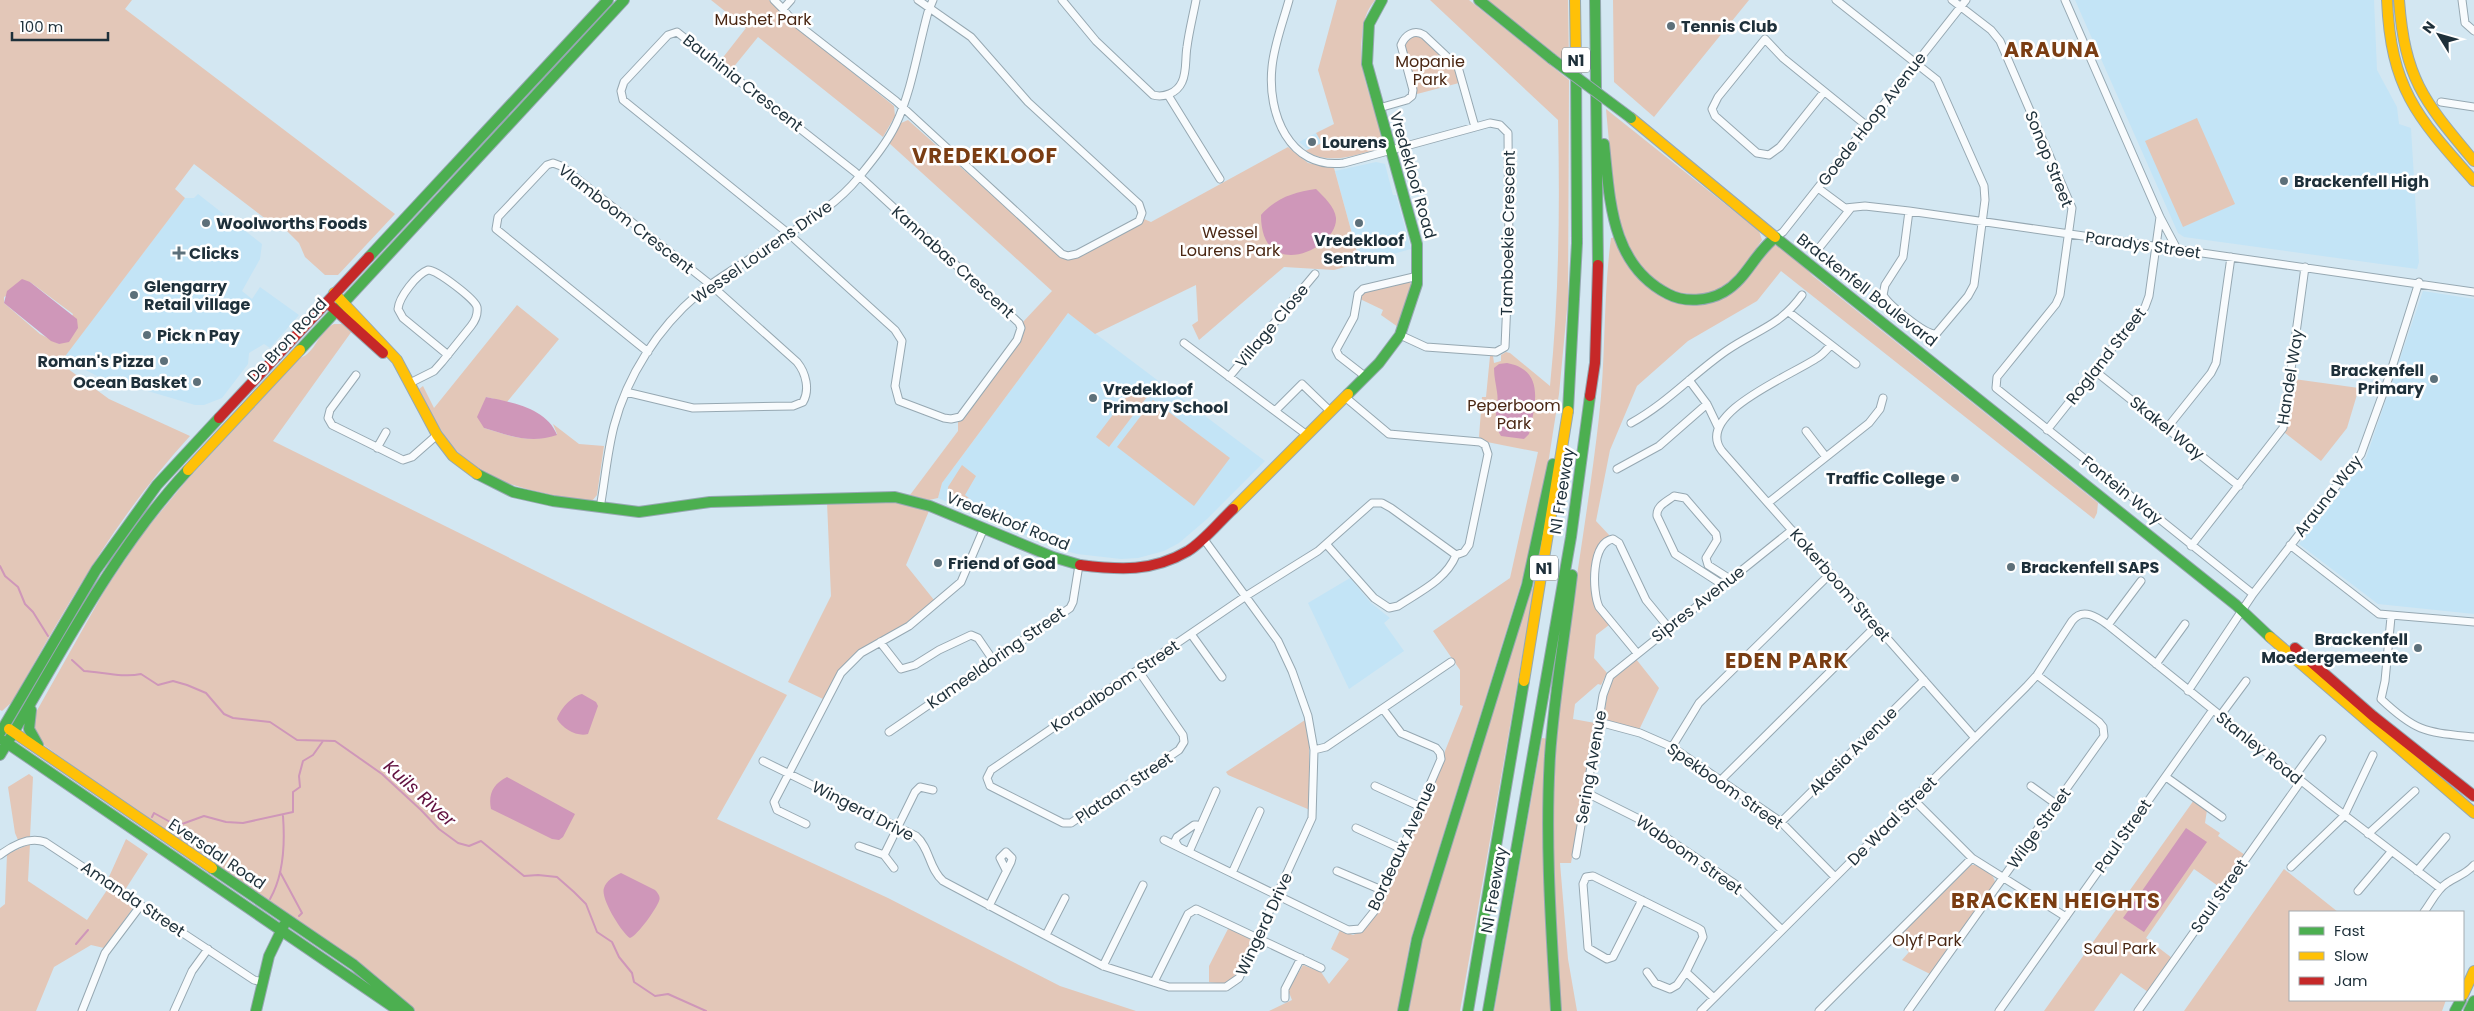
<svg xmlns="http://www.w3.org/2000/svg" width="2474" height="1011" viewBox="0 0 2474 1011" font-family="Poppins,sans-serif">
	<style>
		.built { fill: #c3e4f6 }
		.green { fill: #e3c7b8; fill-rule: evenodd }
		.water { fill: #cf97b9 }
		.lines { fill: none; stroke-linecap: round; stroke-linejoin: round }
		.stream { stroke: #cf97b9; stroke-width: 2 }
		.street-casing { stroke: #96a8b2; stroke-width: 9 }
		.fast-casing { stroke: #96a8b2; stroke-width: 12 }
		.slow-casing { stroke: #96a8b2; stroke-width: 12 }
		.jam-casing { stroke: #96a8b2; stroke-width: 12 }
		.street { stroke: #f8fbfd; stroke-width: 7 }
		.fast { stroke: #4caf50; stroke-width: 10 }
		.slow { stroke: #ffc107; stroke-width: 10 }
		.jam { stroke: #c62828; stroke-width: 10 }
		.fast-bridge-casing { stroke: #96a8b2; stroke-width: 12; stroke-linecap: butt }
		.fast-bridge { stroke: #4caf50; stroke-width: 10 }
		.poi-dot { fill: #5d707a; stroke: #fff; stroke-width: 2 }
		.labels { text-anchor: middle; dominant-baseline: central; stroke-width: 5; stroke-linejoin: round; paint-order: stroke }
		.shield { fill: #fff; stroke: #626e75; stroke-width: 1 }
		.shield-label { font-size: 15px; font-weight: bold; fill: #1e303a }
		.park-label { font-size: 16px; fill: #4a2713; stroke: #fff }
		.poi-label { font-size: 16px; font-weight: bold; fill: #1e303a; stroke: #fff; text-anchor: start }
		.street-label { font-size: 16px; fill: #1e303a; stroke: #fff }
		.water-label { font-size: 18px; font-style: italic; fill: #61113f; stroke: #fff }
		.district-label { font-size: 21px; font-weight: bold; letter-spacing: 1px; fill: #7a3d13; stroke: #fff }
	</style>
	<rect width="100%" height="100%" fill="#d3e7f2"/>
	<path class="built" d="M2075 0H2374L2377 70 2397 107 2399 124 2411 128 2419 262 2417 269 2184 237 2178 233Z
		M1316 133 1322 143 1309 150 1299 142Z
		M1376 162 1385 164 1393 195H1396L1411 249 1360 263 1335 171Z
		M198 194 262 244 260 259 242 291 252 299 260 287 299 315 270 348 264 344 249 353 248 364 222 398 204 405H195L97 376 63 358 185 198H194Z
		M2423 291 2474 299V614L2378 604 2299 544 2366 458Z
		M1068 313 1265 461 1207 519 1179 543 1164 551 1138 558 1121 559 1077 554 1056 548 938 498 942 483Z
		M1350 578 1371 603 1390 618 1384 623 1404 651 1349 689 1308 603Z"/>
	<path class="green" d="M0 0H132L125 9 395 214 338 275H325L305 257 299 243 286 230 271 223 194 164 175 189 185 198 60 363 109 399 190 436C114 519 67 606 12 702L2 711 0 710ZM30 282 73 314 59 344 40 334 4 303V297Z
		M711 0H769L790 22 894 106 895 116 883 137 758 37 732 69 721 60 746 28Z
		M1337 0H1375C1366 11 1363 22 1362 36 1357 78 1376 102 1382 142L1378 149C1353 156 1330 165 1305 151L1322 143 1316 133 1334 124 1318 70Z
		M1430 0H1469L1569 80 1568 299 1559 394 1543 496 1528 561 1410 942 1398 1011H1269L1292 1000 1288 990 1303 965 1321 972 1329 984 1349 959 1331 949 1340 930 1353 935 1362 931 1443 762 1445 751 1463 706 1460 705V670L1433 631 1510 578 1538 452 1487 442 1479 437 1482 397H1486L1490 356H1493L1494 363 1501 361V355L1506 352 1510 353 1550 386C1559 297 1560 209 1558 120Z
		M1487 0H1568L1569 65Z
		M1613 0H1749L1654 117 1614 82Z
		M1413 36H1422L1454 66 1459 83 1417 94 1404 49 1405 43Z
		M1606 109 1759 231 1762 240 1733 282 1705 295 1668 292 1635 264 1615 208Z
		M2197 118 2235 204 2183 227 2145 141Z
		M908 120 1059 255 1069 259 1079 257 1139 224 1144 219 1151 222 1288 147 1308 163 1334 168 1360 263 1334 270 1284 267 1199 340 1192 325 1198 321 1196 285 1095 334 1068 313 942 483 938 498 929 500 910 495 958 431V421L964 417 1021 341 1024 331 1022 323 1052 291 889 143 901 123Z
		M1616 237 1641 279 1700 302 1761 259 1774 245C1789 249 1803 265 1813 276L2098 503 2097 513 2094 519 1781 271 1757 301 1688 341 1637 386 1610 450 1596 521 1610 536C1589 544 1588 582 1594 601 1597 609 1604 617 1609 625L1596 635 1594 658 1607 673 1601 685 1598 684 1575 704 1573 719 1595 723 1571 863H1560L1568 959 1577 1011H1560C1556 930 1550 847 1555 765 1562 648 1586 533 1599 417 1606 358 1603 297 1611 238Z
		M1409 281 1412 285 1408 303 1398 327 1381 315 1383 310 1360 299 1364 292Z
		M517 305 559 339 507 402 486 397 484 428C510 436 531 444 557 434L553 424 579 444 604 446 597 495 592 501C574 501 556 496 539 492 468 476 449 451 419 389L423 386 434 408Z
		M334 324H342L352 331 273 441 787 695 717 819 888 898 1060 986 1136 1011H412L37 740 34 731 35 714 106 588 144 532 186 481 300 358C316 353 318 331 334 324Z
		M2294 379 2359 388 2347 428 2321 461 2285 433Z
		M1134 387 1147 397 1109 447 1096 437Z
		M1153 400 1230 458 1194 506 1117 447Z
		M962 465 976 476 965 495 969 498 959 501 950 496 948 487Z
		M871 500 901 502 929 511 906 565 934 600 904 625 876 640 853 655 835 677 823 699 788 682 831 596 827 502Z
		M1531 588 1534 589 1460 1011H1409L1421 941Z
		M1636 659 1659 688 1639 730 1608 721 1604 714 1610 680Z
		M1305 720 1309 743 1310 810 1228 775 1226 772Z
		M1542 738 1550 739 1553 1011H1494Z
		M29 774 33 777 30 837 18 840 15 833 8 787Z
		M2194 800 2207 810 2205 823 2220 833 2218 836 2245 855 2221 888 2194 869 2146 938 2172 958 2148 992 2121 973 2094 1011H2044Z
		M126 839 148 854 125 890 108 879Z
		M30 844 28 881 87 920 109 887 130 902 133 908 104 948 91 945 54 967 36 1011H0V908L5 904 7 854Z
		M1971 865C1980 864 1995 873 1995 883L1930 974 1902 960 1909 952 1896 939Z
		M2284 869 2338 912H2290V1000H2446L2442 1011H2184Z
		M1229 927 1251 938C1254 946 1237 978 1228 982 1223 984 1214 983 1209 982V966Z"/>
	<path class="water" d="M1316 189C1323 196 1335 207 1336 218 1338 249 1261 284 1261 215 1276 198 1294 192 1316 189Z
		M22 279 30 282 77 319 78 328 69 342 59 344 51 341 4 303 7 291Z
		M1507 363C1546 370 1535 406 1529 434L1524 439 1501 436C1490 418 1500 409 1497 392 1496 384 1494 377 1494 368L1499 364Z
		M486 397C511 402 547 408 557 435 531 444 510 436 484 428L477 417Z
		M582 694 596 702 598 706 588 734C577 737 563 729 557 719 560 709 572 696 582 694Z
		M507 777 575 814 563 837 559 840 552 839 491 809C488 794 493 784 507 777Z
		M2186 828 2207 842 2144 932 2123 918Z
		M621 873 655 890C658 893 661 897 659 901 656 909 638 935 630 938 622 933 600 898 604 888 606 881 614 876 621 873Z"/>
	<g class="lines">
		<path class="stream" d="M0 566 5 576 18 587 25 604 33 612 48 636
			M72 660 84 671C102 672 123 678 141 674L158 685 173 681 187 685 206 693 224 714 233 718 270 722 297 740 335 741 382 774 421 810 439 829 458 843 469 846 481 841 524 876 538 875 557 877 574 892 586 904 597 932 612 942 619 957 632 973 634 982 655 996 668 994 706 1011
			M152 817 154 813 172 823 182 824 204 816 226 822 243 823 293 812V792L300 787 299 776 303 761 313 755 323 741
			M280 872 302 913 299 916
			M270 899C284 875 285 843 283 816
			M76 944 88 930"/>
		<defs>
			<path id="street" d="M774 0 783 9
				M791 0 783 9 792 20 896 101 1062 254 1068 256 1077 254 1139 221 1142 213 1139 204 1028 102 971 37 918 0
				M1062 0 1096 41 1153 95C1164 98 1177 93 1182 82 1187 72 1185 58 1187 47 1189 31 1193 16 1196 0
				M1289 0C1283 22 1274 45 1272 67 1267 113 1289 170 1344 163L1490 123 1500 125 1508 133 1509 253 1505 347 1496 352 1426 347 1400 335
				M1836 0 1937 80 1984 186 1985 200 1974 285 1968 296 1936 334C1925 335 1889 305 1883 295L1885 285 1903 257 1909 211
				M1952 0 1991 30 2000 41 2072 208 2060 295 2056 304 1997 377 1996 388 2253 594
				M2065 0 2160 217 2177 249
				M2462 0 2465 23 2474 31
				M677 32 855 172 1019 323 1021 328 1017 340 960 417 951 419 944 418 899 401 895 386 902 341 895 330 789 234 623 100 621 91 624 82 668 35Z
				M1824 92 1780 147 1769 155 1757 153 1715 116 1712 109 1718 97 1765 39 1783 58 1867 126
				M1168 95 1220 179
				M2441 102 2474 107
				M1379 108 1407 100 1412 96 1413 90 1401 45C1405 35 1414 29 1424 35L1458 67 1475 127
				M1818 188 1845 208 1865 206 1909 211 2474 292
				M1776 237 1783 232 1966 0
				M1815 253 1851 208
				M1790 313 1856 364
				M1184 343 1307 435
				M1831 345C1827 349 1824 353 1820 356 1798 373 1692 413 1722 451L1975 738
				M2095 371 2239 486
				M356 375 330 410 328 418 332 425 403 460 412 457 437 435
				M1229 377 1315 274
				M1366 377 1339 356 1336 350 1354 317 1358 294 1363 289 1418 276
				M1689 380 1707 404 1718 427
				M410 383 434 371 442 362 471 326C475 321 478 314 477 307 475 299 437 270 428 270 417 274 399 297 398 309L403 318 448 355
				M626 392 693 408 793 406 803 402C810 390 806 373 797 362L711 285 561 166 553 163 547 165 498 217 496 229 648 352
				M1275 411 1302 384 1331 412
				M1631 423C1666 404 1693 374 1726 351 1756 330 1779 327 1802 295
				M2167 428 2211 373 2216 363 2231 257
				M2047 430 2145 307 2149 296 2160 217
				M1806 431 1826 457
				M377 448 386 432
				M1617 469 1659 446 1707 404
				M1768 503 1869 423 1880 409 1883 398
				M600 508C605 481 607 453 614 426 627 376 658 328 698 294 718 278 742 264 764 250 797 228 834 208 859 177 872 161 887 143 896 124 912 90 918 48 928 12L933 0
				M1327 545 1374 598 1389 608 1398 606C1419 592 1446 580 1456 555
				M2290 545 2379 614 2474 622
				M2191 546 2283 428 2305 267
				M1723 585 1675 554 1657 516C1656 506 1666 502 1674 496L1685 498 1716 534 1717 540 1706 558 1708 565 1730 579
				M2391 617 2385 681 2381 699C2417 733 2426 732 2474 737
				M2108 625 2141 581
				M1191 634 1222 677
				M880 642 901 669 915 665 939 650 971 635 978 638 993 660
				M1637 653 1599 607C1592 591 1591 543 1613 539L1619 543 1646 600 1669 628
				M2156 664 2185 624
				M1138 670 1183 735 1184 742 1179 750 1071 823H1063L990 786 987 778 991 770 1246 596 1318 551 1372 503H1382L1391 508 1456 555 1464 552 1469 545 1488 454 1485 445 1480 442 1389 434 1345 397
				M2188 691 2253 594 2361 454 2389 377 2419 282
				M2220 716 2246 681
				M1599 722 1640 733 1672 747 1781 822 1835 877
				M889 732 1070 608 1073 602 1079 565
				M1672 747 1699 703 1830 574
				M1314 750 1326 747 1451 662
				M763 761 916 836C930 848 929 869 943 881L1103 966 1169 987H1226L1239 978 1312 818 1314 750 1308 716 1292 671 1278 641 1203 538
				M2295 776 2322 739
				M2166 777 2222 817
				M1721 780 1876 626
				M1375 786 1421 807
				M2031 786 2056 804
				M1587 793 1637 818 1735 884 1782 930
				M1913 799 1972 858 2066 917
				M1781 822 1924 680
				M806 824 777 810 774 802 841 673 861 653 909 626 961 582 984 528
				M1356 828 1402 849
				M2368 834 2415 791
				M1164 840 1348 930 1360 929 1376 909 1441 759 1440 753 1436 748 1401 733 1383 709
				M859 846 884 855 915 792 920 787 933 790
				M1178 846 1175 841 1177 837 1194 825H1197L1199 830
				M1189 852 1216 791
				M0 855C13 845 29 836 45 842L254 980 262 982
				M884 855 894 868
				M1576 855 1603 695 1610 676 1792 530
				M2291 867 2344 816 2373 755
				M1337 871 1384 891
				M2417 871 2446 837
				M1232 873 1260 811
				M2358 891 2391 852
				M1642 900 1613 957 1607 959 1588 948 1583 884 1586 877 1593 876 1698 928 1701 930 1703 937 1686 972 1714 998
				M989 906 1011 862 1012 858 1006 852 1000 858 1006 870
				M2424 912C2431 903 2437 889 2447 883 2457 876 2465 875 2474 865
				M1046 935 1065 898
				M1103 966 1143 885
				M1647 972 1655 983 1670 989 1677 985 1686 972
				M1154 982 1188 914 1196 909 1321 968
				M1285 998V989L1301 958
				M82 1011 105 953 141 905
				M174 1011 192 971 208 949
				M1701 1011 2026 687 2037 675 2072 621C2083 607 2097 617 2108 625L2330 804 2440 888
				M1819 1011 1972 858
				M1908 1011 2104 736 2103 727 2099 722 2037 675
				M1999 1011 2212 711
				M2138 1011 2301 781"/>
			<path id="fast" d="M1479 0 1552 59
				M1595 0 1598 265
				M1604 144C1610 201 1611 265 1668 294 1685 303 1708 301 1724 292 1747 279 1755 252 1776 237
				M1775 237 2236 605 2270 637
				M369 257 608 0
				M300 350 624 0
				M1348 394 1379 363 1400 335 1417 284V244L1367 64 1369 24 1382 0
				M1568 411 1577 243 1576 63
				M477 474 513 492 553 501 639 512 710 502 895 497 930 506 1053 557 1080 565
				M31 710 29 729 38 745
				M0 733 96 570 157 485 219 418
				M4 741 399 1011
				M0 755C58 659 112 552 188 470
				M212 868 354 965 409 1011
				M256 1011 269 956 284 925
				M1403 1011 1417 939 1527 585 1553 464
				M1468 1011 1524 681
				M1488 1011 1571 537 1590 396
				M1556 1011C1551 926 1545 841 1550 756 1554 696 1565 635 1572 575
				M2455 1011 2461 1000
				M2469 1011 2474 1001"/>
			<path id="slow" d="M1575 0 1576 63
				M2387 0C2391 89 2417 117 2474 181
				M2399 0C2405 80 2424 101 2474 161
				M1631 118 1775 237
				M334 293 397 360 437 435 453 456 477 474
				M188 470 300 350
				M1233 509 1348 394
				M2270 637 2474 813
				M1524 681 1568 411
				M9 729 212 868
				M2463 995 2474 971"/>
			<path id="jam" d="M331 306 383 353
				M1590 396 1595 363 1598 265
				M219 418 369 257
				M1080 565C1120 570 1152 572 1188 551 1204 541 1219 522 1233 509
				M2295 648 2373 716 2474 796"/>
		</defs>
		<use href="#street" class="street-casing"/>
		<use href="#fast" class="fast-casing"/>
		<use href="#slow" class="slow-casing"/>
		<use href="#jam" class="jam-casing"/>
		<use href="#street" class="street"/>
		<use href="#fast" class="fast"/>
		<use href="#slow" class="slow"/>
		<use href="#jam" class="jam"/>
		<defs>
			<path id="fast-bridge" d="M1552 59 1631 118"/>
		</defs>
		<use href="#fast-bridge" class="fast-bridge-casing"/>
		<use href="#fast-bridge" class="fast-bridge"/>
	</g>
	<g class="poi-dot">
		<circle cx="1671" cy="26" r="5"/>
		<circle cx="1312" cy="142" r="5"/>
		<circle cx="2284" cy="181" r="5"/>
		<circle cx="206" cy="223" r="5"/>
		<circle cx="1359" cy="223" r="5"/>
		<path d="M176.5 245.5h5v5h5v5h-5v5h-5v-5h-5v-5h5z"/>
		<circle cx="134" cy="295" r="5"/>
		<circle cx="147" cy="335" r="5"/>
		<circle cx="164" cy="361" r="5"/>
		<circle cx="2434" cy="379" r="5"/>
		<circle cx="197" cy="382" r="5"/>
		<circle cx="1093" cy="398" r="5"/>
		<circle cx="1955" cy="478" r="5"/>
		<circle cx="938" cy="563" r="5"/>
		<circle cx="2011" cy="567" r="5"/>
		<circle cx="2418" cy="648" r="5"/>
	</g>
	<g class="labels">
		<g class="shield">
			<rect x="1562" y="47.5" width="28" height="25" rx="4"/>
			<rect x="1530" y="555.5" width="28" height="25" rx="4"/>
		</g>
		<g class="shield-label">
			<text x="1576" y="60">N1</text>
			<text x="1544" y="568">N1</text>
		</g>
		<g class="park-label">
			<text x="763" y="19">Mushet Park</text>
			<text x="1430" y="61">Mopanie<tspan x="1430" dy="18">Park</tspan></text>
			<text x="1230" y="232">Wessel<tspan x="1230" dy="18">Lourens Park</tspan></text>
			<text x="1514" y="405">Peperboom<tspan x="1514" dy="18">Park</tspan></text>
			<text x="1927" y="940">Olyf Park</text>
			<text x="2120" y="948">Saul Park</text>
		</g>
		<g class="poi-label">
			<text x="1681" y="26">Tennis Club</text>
			<text x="1322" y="142">Lourens</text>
			<text x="2294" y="181">Brackenfell High</text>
			<text x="216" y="223">Woolworths Foods</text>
			<text x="1359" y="240" text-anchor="middle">Vredekloof<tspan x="1359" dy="18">Sentrum</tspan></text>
			<text x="189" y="253">Clicks</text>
			<text x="144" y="286">Glengarry<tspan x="144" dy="18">Retail village</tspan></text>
			<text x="157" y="335">Pick n Pay</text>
			<text x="154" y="361" text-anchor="end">Roman's Pizza</text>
			<text x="2424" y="370" text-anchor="end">Brackenfell<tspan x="2424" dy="18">Primary</tspan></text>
			<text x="187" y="382" text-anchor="end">Ocean Basket</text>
			<text x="1103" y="389">Vredekloof<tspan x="1103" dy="18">Primary School</tspan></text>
			<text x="1945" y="478" text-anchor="end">Traffic College</text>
			<text x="948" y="563">Friend of God</text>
			<text x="2021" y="567">Brackenfell SAPS</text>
			<text x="2408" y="639" text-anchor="end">Brackenfell<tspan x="2408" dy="18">Moedergemeente</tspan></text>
		</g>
		<g class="street-label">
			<text transform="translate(743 83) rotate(38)">Bauhinia Crescent</text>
			<text transform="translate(1872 119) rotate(-52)">Goede Hoop Avenue</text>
			<text transform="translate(2049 159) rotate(68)">Sonop Street</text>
			<text transform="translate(1413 175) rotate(74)">Vredekloof Road</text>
			<text transform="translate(626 219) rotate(38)">Vlamboom Crescent</text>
			<text transform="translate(1508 233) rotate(-89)">Tamboekie Crescent</text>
			<text transform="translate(2143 245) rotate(8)">Paradys Street</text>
			<text transform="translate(762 252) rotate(-35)">Wessel Lourens Drive</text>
			<text transform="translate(953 262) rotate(42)">Kannabas Crescent</text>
			<text transform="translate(1867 290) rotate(38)">Brackenfell Boulevard</text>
			<text transform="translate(1272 326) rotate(-50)">Village Close</text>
			<text transform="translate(287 340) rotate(-47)">De Bron Road</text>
			<text transform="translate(2106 356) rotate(-52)">Rogland Street</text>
			<text transform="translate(2290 377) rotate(-81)">Handel Way</text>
			<text transform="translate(2167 428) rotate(39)">Skakel Way</text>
			<text transform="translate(2122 490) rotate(39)">Fontein Way</text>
			<text transform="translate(1562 491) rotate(-81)">N1 Freeway</text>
			<text transform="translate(2328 496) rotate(-52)">Arauna Way</text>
			<text transform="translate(1008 521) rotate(22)">Vredekloof Road</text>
			<text transform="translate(1840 585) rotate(49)">Kokerboom Street</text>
			<text transform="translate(1698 604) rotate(-38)">Sipres Avenue</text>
			<text transform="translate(996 658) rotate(-35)">Kameeldoring Street</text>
			<text transform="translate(1115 686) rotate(-34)">Koraalboom Street</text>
			<text transform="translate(2259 748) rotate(39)">Stanley Road</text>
			<text transform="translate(1853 751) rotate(-45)">Akasia Avenue</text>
			<text transform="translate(1591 767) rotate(-80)">Sering Avenue</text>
			<text transform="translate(1725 786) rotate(35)">Spekboom Street</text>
			<text transform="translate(1124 788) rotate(-34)">Plataan Street</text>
			<text transform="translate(863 811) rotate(27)">Wingerd Drive</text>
			<text transform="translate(1892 821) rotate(-45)">De Waal Street</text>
			<text transform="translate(2039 828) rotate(-54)">Wilge Street</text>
			<text transform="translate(2123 836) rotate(-55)">Paul Street</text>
			<text transform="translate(1402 846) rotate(-65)">Bordeaux Avenue</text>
			<text transform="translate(217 854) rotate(34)">Eversdal Road</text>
			<text transform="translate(1689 855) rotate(35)">Waboom Street</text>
			<text transform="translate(1494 890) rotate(-80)">N1 Freeway</text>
			<text transform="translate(2219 896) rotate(-55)">Saul Street</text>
			<text transform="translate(133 899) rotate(34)">Amanda Street</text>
			<text transform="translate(1264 924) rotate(-65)">Wingerd Drive</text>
		</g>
		<g class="water-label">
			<text transform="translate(420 793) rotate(42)">Kuils River</text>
		</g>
		<g class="district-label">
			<text x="2052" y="49">ARAUNA</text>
			<text x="985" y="155">VREDEKLOOF</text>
			<text x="1787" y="660">EDEN PARK</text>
			<text x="2056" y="900">BRACKEN HEIGHTS</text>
		</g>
	</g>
	<rect x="2289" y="911" width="175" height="90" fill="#ffffff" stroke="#a5acb0"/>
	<rect x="2299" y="927" width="25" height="8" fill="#4caf50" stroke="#a5acb0"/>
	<text x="2334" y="936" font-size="15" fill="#1e303a">Fast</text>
	<rect x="2299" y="952" width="25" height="8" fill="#ffc107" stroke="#a5acb0"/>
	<text x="2334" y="961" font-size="15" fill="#1e303a">Slow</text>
	<rect x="2299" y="977" width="25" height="8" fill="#c62828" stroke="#a5acb0"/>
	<text x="2334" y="986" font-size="15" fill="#1e303a">Jam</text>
	<g transform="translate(2439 35) rotate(307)" stroke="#ffffff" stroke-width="4" paint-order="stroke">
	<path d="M0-4L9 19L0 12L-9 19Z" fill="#1e303a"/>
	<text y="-8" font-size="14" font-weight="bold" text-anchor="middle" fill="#1e303a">N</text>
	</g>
	<path d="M12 32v8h96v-8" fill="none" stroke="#1e303a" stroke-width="2.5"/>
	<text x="20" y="32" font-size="15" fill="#1e303a" stroke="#ffffff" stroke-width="4" paint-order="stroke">100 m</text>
</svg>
